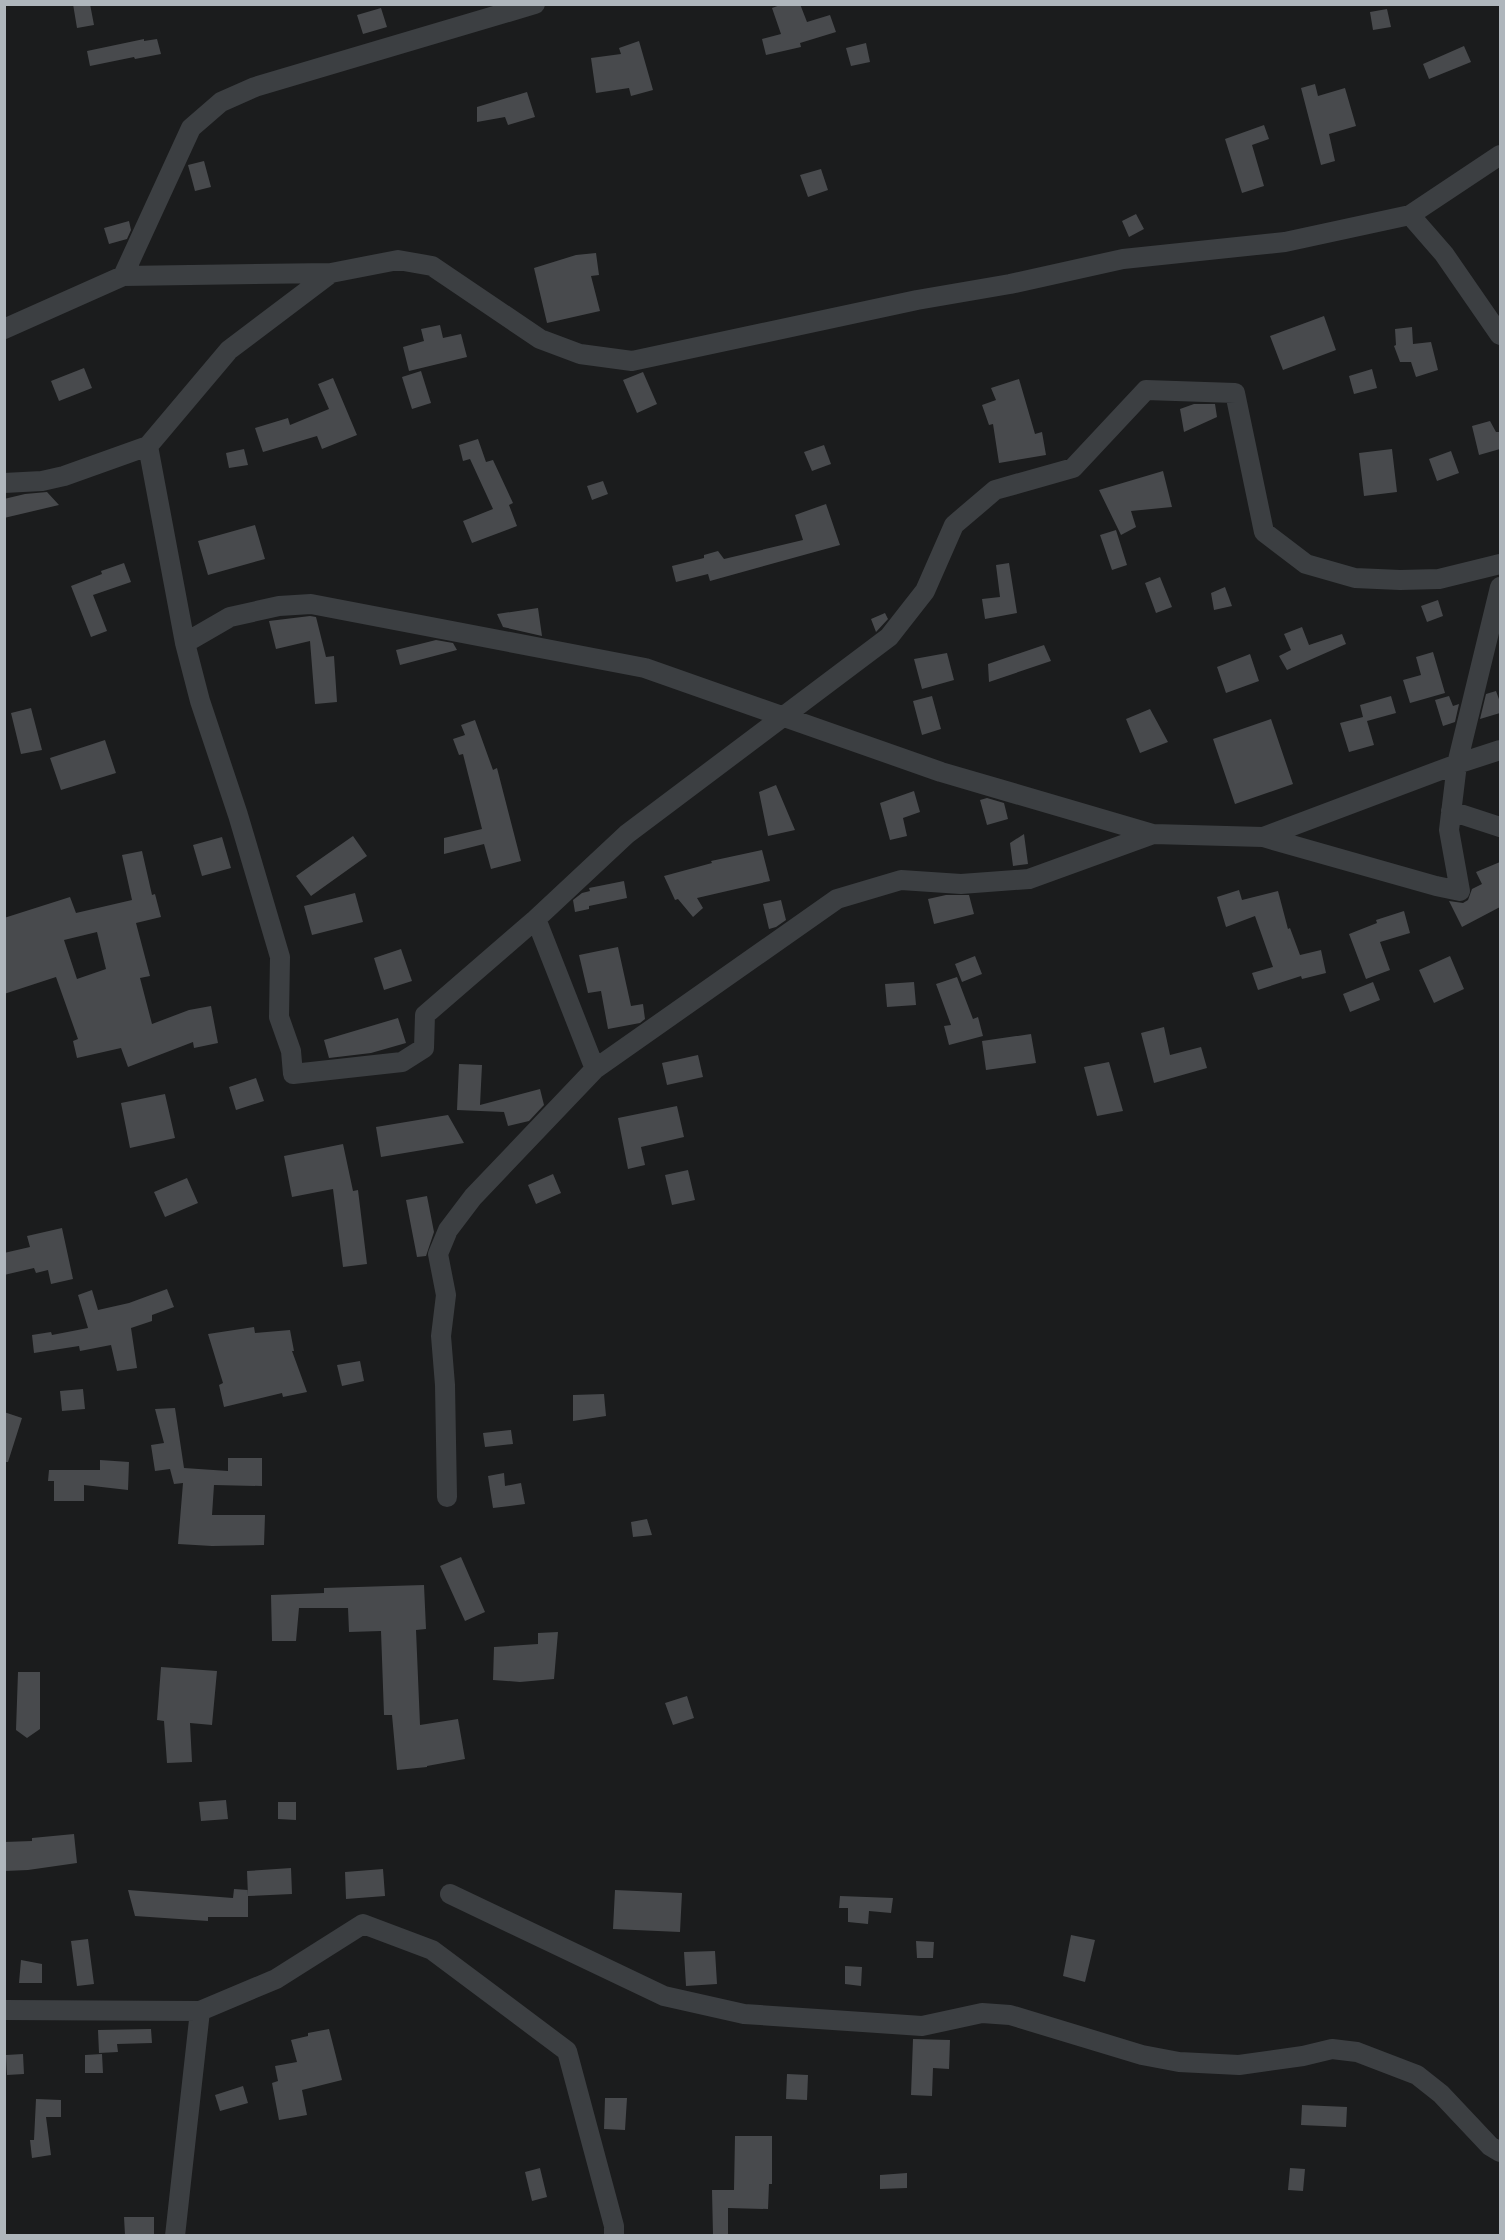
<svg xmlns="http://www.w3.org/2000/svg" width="1505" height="2240" viewBox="0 0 1505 2240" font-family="'Roboto Condensed',sans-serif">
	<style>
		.building { fill: #484a4d; fill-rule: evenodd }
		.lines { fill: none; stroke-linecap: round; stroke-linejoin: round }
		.street { stroke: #3c3f42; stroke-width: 20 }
	</style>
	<rect width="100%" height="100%" fill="#1b1c1d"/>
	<path class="building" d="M73 4H90L94 25 77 28Z
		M783 4H800L807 22 830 15 836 32 800 43 801 47 766 55 762 39 781 34 772 8Z
		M381 8 387 27 363 34 357 15Z
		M1387 9 1391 27 1373 30 1370 12Z
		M144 39V41L157 39 161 54 135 59 134 57 90 66 87 51Z
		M639 41 653 90 631 96 629 88 596 93 591 58 621 54 619 48Z
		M866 43 870 62 851 66 846 48Z
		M1464 46 1471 62 1429 79 1423 64Z
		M1315 84 1318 96 1345 88 1356 126 1329 134 1335 161 1321 165 1301 88Z
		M527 92 535 117 508 125 505 117 477 122V107Z
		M1264 125 1269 139 1252 145 1264 186 1242 193 1225 139Z
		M204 161 211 187 195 191 188 165Z
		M821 169 828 190 808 197 800 175Z
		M1136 214 1144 229 1129 237 1122 221Z
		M129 221 131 230 127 239 109 244 104 228Z
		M596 253 599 275 591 276 600 311 547 323 534 268 576 255Z
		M1324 316 1336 350 1283 370 1270 336Z
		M440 325 443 338 461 334 467 357 409 371 403 347 424 341 421 329Z
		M1412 327 1413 344 1431 342 1438 370 1416 377 1411 362H1400L1394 346 1396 345 1395 329Z
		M84 368 92 388 59 401 51 381Z
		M1372 369 1377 388 1354 394 1349 376Z
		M421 371 431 403 412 409 402 377Z
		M643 372 657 404 637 413 623 380Z
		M333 378 357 435 322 449 317 436 263 452 255 428 288 418 290 425 329 409 318 384Z
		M1019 379 1035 434 1042 432 1046 455 999 463 993 424 989 425 982 405 996 400 991 388Z
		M1194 404H1215L1217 417 1184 432 1180 409Z
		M1490 421 1496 432H1500V449L1479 455 1472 426Z
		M478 439 486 462 493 460 513 503 509 505 517 526 472 543 463 521 493 509 470 459 463 461 459 445Z
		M824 445 831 464 812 471 804 452Z
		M244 449 248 465 229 468 226 453Z
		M1392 449 1397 492 1364 496 1359 453Z
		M1451 451 1459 473 1437 481 1429 459Z
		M1163 471 1172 507 1131 511 1136 527 1121 535 1099 490Z
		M603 481 608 494 592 500 587 486Z
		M47 492 59 505 4 518V499L25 494Z
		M826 504 840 545 710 581 708 574 676 582 672 566 704 558V555L718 551 724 559 803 540 795 515Z
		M255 525 265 559 208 575 198 541Z
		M1116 530 1127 565 1112 570 1100 535Z
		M124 563 131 582 93 595 107 631 91 637 71 586 102 574 101 571Z
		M1009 563 1017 613 985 619 982 599 1000 597 996 565Z
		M1160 577 1172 607 1156 613 1145 583Z
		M1225 587 1232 606 1214 610 1211 593Z
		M1438 600 1443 616 1427 622 1421 606Z
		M538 608 542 636 503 627 497 614Z
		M885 613 888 619 876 632 871 619Z
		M310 616 316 617 326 657 334 656 337 702 315 704 310 641 276 649 269 621Z
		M1302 627 1309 645 1342 634 1346 644 1287 670 1279 656 1291 650 1284 634Z
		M436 640 453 643 457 650 400 665 396 650Z
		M1044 645 1051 661 989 682 988 664Z
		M1433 652 1445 693 1410 703 1403 680 1421 675 1416 657Z
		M947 653 954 680 922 689 914 659Z
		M1250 654 1259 681 1226 693 1217 667Z
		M1496 691 1500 702V713L1480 719 1486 694Z
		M932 696 941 729 922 735 913 701Z
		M1391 696 1396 713 1367 721 1374 745 1349 752 1340 723 1363 717 1360 705Z
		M1449 696 1453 706 1459 704 1455 722 1443 726 1435 700Z
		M31 708 42 750 21 754 11 713Z
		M1150 709 1168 742 1140 753 1126 719Z
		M1271 719 1293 784 1235 804 1213 739Z
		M475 720 493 770 497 768 521 861 491 869 484 844 444 854V838L482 829 463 754 459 755 453 739 465 735 461 725Z
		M105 740 116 773 61 790 50 758Z
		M776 785 795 830 768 836 759 792Z
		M914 791 920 812 903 818 907 836 890 840 880 803Z
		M987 798 1004 803 1008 819 987 825 980 800Z
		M1024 834 1028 864 1013 866 1010 843Z
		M353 836 367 856 311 896 296 876Z
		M222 837 231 868 202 876 193 845Z
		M762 850 770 881 697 898 703 908 693 917 678 899 675 900 664 876 712 863 711 861Z
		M142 851 152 895 155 894 161 917 136 923 150 976 140 978 152 1024 189 1010 211 1006 218 1043 194 1048 193 1042 128 1067 121 1048 77 1058 73 1041 78 1039 56 977 4 994V918L70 897 76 913 132 900 122 855ZM97 932 106 969 77 979 64 940Z
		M1500 862V907L1462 927 1449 901 1463 903 1468 900 1472 889 1482 884 1476 872Z
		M624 881 627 898 589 906V909L575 912 573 900 582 893 590 891 589 888Z
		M1239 890 1242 900 1278 891 1288 929 1290 928 1300 955 1321 950 1326 973 1302 979 1301 976 1258 990 1252 973 1273 967 1255 916 1226 927 1217 897Z
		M355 893 363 922 312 935 304 906Z
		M946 895H969L974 914 934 924 928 899Z
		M781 900 786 920 776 927 769 929 763 904Z
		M1404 911 1410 933 1380 942 1390 970 1366 979 1349 934 1377 923 1376 920Z
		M618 947 631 1006 643 1004 645 1019 640 1023 608 1029 601 991 588 993 579 955Z
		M401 949 412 981 384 990 374 958Z
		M975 956 982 974 962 982 955 964Z
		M1450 956 1464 989 1434 1003 1419 970Z
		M957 977 973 1019 978 1017 983 1036 949 1045 944 1026 951 1025 936 984Z
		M914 982 916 1005 887 1007 885 984Z
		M1373 982 1380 1000 1350 1012 1343 994Z
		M398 1018 406 1043 371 1053 329 1058 324 1040Z
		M1164 1027 1170 1055 1201 1047 1207 1068 1154 1083 1141 1033Z
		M1031 1034 1036 1063 986 1070 982 1041Z
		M698 1055 703 1077 667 1085 662 1063Z
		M1109 1062 1123 1111 1097 1116 1084 1067Z
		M459 1064 482 1065 480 1105 540 1089 544 1105 529 1121 508 1126 504 1112 457 1110Z
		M256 1078 264 1101 236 1110 229 1087Z
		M165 1094 175 1138 130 1148 121 1103Z
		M677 1106 684 1137 641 1147 645 1165 628 1169 618 1118Z
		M448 1115 464 1143 381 1157 376 1127Z
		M343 1144 353 1191 358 1190 367 1264 343 1267 333 1189 292 1197 284 1156Z
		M688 1170 695 1200 672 1205 665 1175Z
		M553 1174 561 1193 536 1204 528 1185Z
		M187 1178 198 1203 165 1217 154 1192Z
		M427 1196 434 1232 426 1256 417 1257 406 1200Z
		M62 1228 73 1279 51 1284 48 1270 36 1273 34 1268 4 1275V1253L30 1247 27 1236Z
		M167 1289 174 1307 152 1315V1321L131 1328 137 1368 117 1371 111 1345 80 1351 79 1346 34 1353 32 1335 51 1332 52 1335 88 1328 78 1295 92 1290 98 1310 129 1303Z
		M254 1327 255 1333 290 1330 294 1351H292L307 1392 283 1397 282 1393 224 1407 219 1385 223 1383 208 1334Z
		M360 1361 364 1381 342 1386 337 1365Z
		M83 1389 85 1409 62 1411 60 1391Z
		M604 1394 606 1416 573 1421V1395Z
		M175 1408 184 1468 228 1471V1458H262V1486L214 1485 212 1515H265L264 1545 212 1546 178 1544 183 1483 174 1484 170 1469 155 1471 151 1445 164 1443 155 1409Z
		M4 1412 22 1418 8 1462H4Z
		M511 1430 513 1444 485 1447 483 1433Z
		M100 1460 129 1462 128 1490 84 1485V1501H54V1481H48L49 1470H100Z
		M504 1473 505 1486 521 1483 525 1504 493 1508 488 1476Z
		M647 1519 652 1535 633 1537 631 1522Z
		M461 1557 485 1612 465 1621 440 1566Z
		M424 1585 426 1629 416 1630 420 1725 458 1719 465 1759 427 1766V1767L397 1770 392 1715H384L381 1631 349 1632 348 1608H299L296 1641H272L271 1595 324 1593V1588Z
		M558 1632 554 1679 520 1682 493 1680 494 1647 538 1644V1633Z
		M161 1667 217 1671 212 1725 190 1723 192 1762 167 1763 164 1721 157 1720Z
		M18 1672H40V1729L27 1738 16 1730Z
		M687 1696 694 1718 673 1725 665 1703Z
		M226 1800 228 1819 201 1821 199 1802Z
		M278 1802H296V1820L278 1819Z
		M74 1834 77 1863 28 1870 4 1871V1842L32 1841V1838Z
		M291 1868 292 1894 248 1896 247 1871Z
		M383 1869 385 1896 346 1899 345 1872Z
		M234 1889 248 1890V1917H208V1921L135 1916 128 1890 233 1898Z
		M615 1890 682 1893 680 1932 613 1929Z
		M840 1896 893 1898 891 1913 869 1911 868 1924 848 1922V1908H839Z
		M1071 1935 1095 1940 1085 1982 1063 1976Z
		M88 1939 94 1984 77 1986 71 1941Z
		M916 1941 934 1942 933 1958H917Z
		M715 1951 717 1984 686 1986 684 1952Z
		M21 1960 42 1964V1983H19Z
		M845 1966 862 1967 861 1986 845 1984Z
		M151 2029 152 2043 117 2044 118 2052 99 2053 98 2030Z
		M329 2029 342 2080 302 2090 307 2115 279 2120 272 2083 278 2081 275 2066 297 2062 291 2040 308 2036V2033Z
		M913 2039 950 2040 949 2069 933 2068 932 2096 911 2095Z
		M23 2054 24 2074 7 2075 6 2055Z
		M102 2054 103 2073H85V2055Z
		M787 2074 808 2075 807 2100 786 2099Z
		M243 2086 248 2103 220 2111 215 2095Z
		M605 2098H627L625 2130 604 2129Z
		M36 2099 61 2100V2117H46L51 2155 32 2158 30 2140H34Z
		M1302 2105 1347 2107 1346 2127 1301 2125Z
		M735 2136H772V2184H769L768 2209 728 2208V2235H713L712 2190H734Z
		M540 2168 547 2197 532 2201 525 2172Z
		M1290 2168 1305 2169 1303 2191 1288 2190Z
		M907 2173V2188L880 2189V2175Z
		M124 2217H154V2235H125Z"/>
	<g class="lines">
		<path class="street" d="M1410 215 1444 254 1500 335
			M123 276 191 128 221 102 255 87 535 4
			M4 329 123 276 331 273
			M148 446 185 643 200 701 238 815 280 957 279 1017 291 1051 293 1074 402 1062 424 1048 425 1015 536 919 627 834 889 637 925 591 954 525 995 490 1073 468 1146 390 1235 393 1264 532 1306 564 1355 578 1400 580 1439 579 1500 564
			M4 483 42 481 64 476 148 446 229 350 331 273 398 260 432 266 540 339 580 354 632 361 917 300 1010 284 1123 259 1285 242 1410 215 1500 155
			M185 643 230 617 279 606 311 604 645 668 941 772 1153 834 1263 837 1436 886 1460 891 1449 830 1457 764 1500 587
			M1451 811 1500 827
			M1263 837 1457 764 1500 750
			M536 919 595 1069
			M447 1497 445 1385 441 1336 446 1295 438 1254 448 1230 473 1197 595 1069 837 899 901 880 961 884 1029 879 1153 834
			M450 1894 664 1996 744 2014 922 2026 982 2013 1010 2015 1142 2055 1179 2062 1239 2065 1303 2056 1332 2049 1357 2052 1417 2075 1441 2094 1490 2146 1500 2152
			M4 2010 200 2011
			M175 2236 200 2011 276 1979 363 1924 432 1950 567 2051 614 2226V2236"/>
	</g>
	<rect width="1505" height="2240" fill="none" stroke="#afb6bc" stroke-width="12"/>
</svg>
